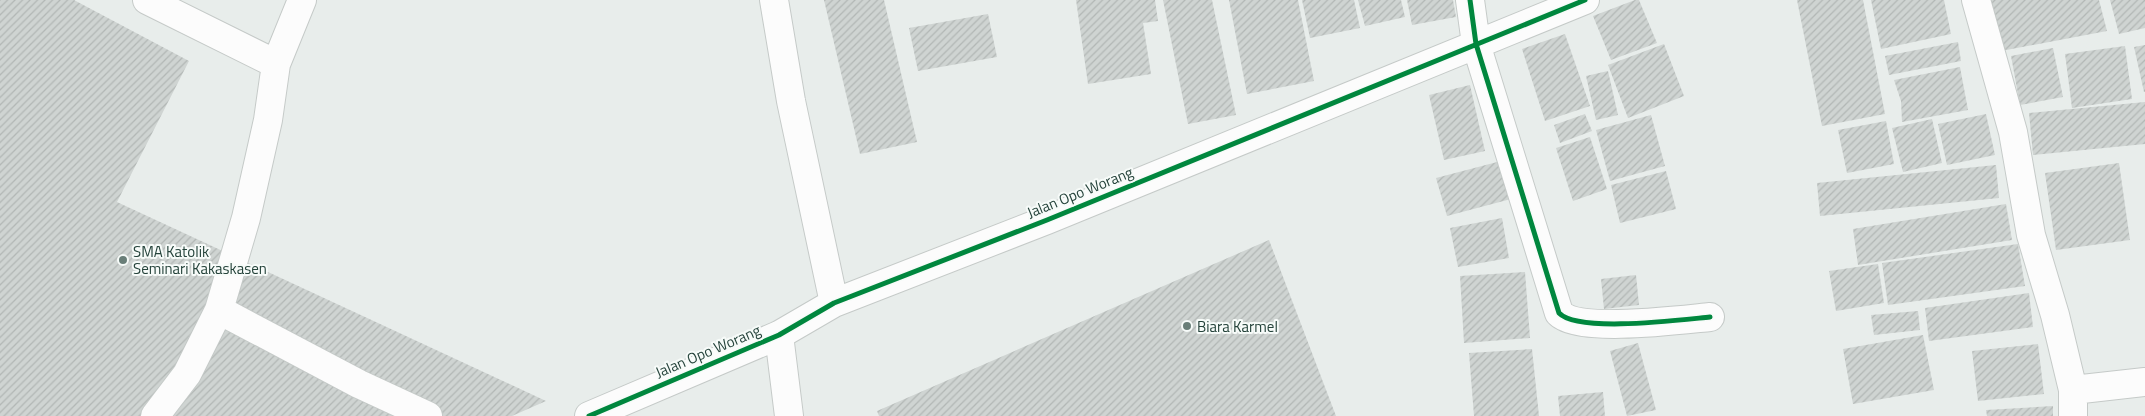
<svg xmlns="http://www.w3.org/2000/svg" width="2145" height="416" viewBox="0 0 2145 416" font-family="'Titillium Web',sans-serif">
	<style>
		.building { fill: url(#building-hatch) }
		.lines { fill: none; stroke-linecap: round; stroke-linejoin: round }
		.minor-casing { stroke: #c5cac8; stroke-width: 30 }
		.minor { stroke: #fcfcfc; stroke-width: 28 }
		.cycleway-casing { stroke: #f7fbf9; stroke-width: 8 }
		.cycleway { stroke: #00873e; stroke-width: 5 }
		.poi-dot { fill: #697e78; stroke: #f7fbf9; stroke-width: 2 }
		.labels { text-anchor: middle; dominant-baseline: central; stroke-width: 4; stroke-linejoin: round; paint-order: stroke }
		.street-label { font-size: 15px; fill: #24423a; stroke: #f7fbf9 }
		.poi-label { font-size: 15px; fill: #24423a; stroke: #f7fbf9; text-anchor: start }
	</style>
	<defs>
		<pattern id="building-hatch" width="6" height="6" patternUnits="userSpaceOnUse" patternTransform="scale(1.25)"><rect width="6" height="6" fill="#cfd4d2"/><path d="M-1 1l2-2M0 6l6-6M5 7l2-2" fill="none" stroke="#b2b7b5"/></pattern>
	</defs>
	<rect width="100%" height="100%" fill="#e8edeb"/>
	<path class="building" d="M0 0H74L189 61 117 202 546 401 512 416H0Z
		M824 0H884L917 142 860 154Z
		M1076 0H1155L1158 21 1143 23 1151 74 1088 84Z
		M1163 0H1212L1236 115 1188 124Z
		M1229 0H1298L1314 81 1247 94Z
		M1302 0H1354L1360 28 1310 38Z
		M1358 0H1401L1405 17 1365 26Z
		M1407 0H1453L1456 17 1412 25Z
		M1635 0H1639L1657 43 1611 60 1593 16Z
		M1797 0H1863L1885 114 1822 126Z
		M1871 0H1944L1951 34 1881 49Z
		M1989 0H2099L2107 31 2001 51Z
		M2110 0H2145V28L2119 34Z
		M988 14 997 57 918 71 909 28Z
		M1565 34 1590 106 1545 121 1522 49Z
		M1958 42 1961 61 1889 75 1885 56Z
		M1664 44 1684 96 1628 118 1608 65Z
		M2145 45V92H2144L2134 47Z
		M2125 46 2132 99 2072 108 2065 54Z
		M2053 48 2063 97 2020 105 2011 56Z
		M1960 67 1968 110 1902 122 1901 101 1894 80Z
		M1608 71 1618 115 1596 120 1586 76Z
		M1470 85 1485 151 1444 160 1429 95Z
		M2145 102V144L2033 155 2029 113Z
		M1585 114 1592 131 1560 143 1554 125Z
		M1986 114 1995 155 1947 165 1938 124Z
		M1651 115 1665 166 1610 181 1596 130Z
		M1932 119 1942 163 1903 172 1892 128Z
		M1886 121 1894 164 1847 173 1838 130Z
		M1590 137 1607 189 1573 201 1556 148Z
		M1501 161 1511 199 1447 216 1436 178Z
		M2119 163 2130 240 2056 250 2045 173Z
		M1996 165 1999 198 1820 216 1817 183Z
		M1666 171 1676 209 1620 223 1611 185Z
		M2006 204 2012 240 1858 265 1853 229Z
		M1502 218 1509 258 1458 267 1450 228Z
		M1269 240 1336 416H879L877 411Z
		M2018 244 2025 286 1888 305 1882 263Z
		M1878 264 1884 303 1836 311 1829 271Z
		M1525 272 1530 338 1464 343 1460 276Z
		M1636 275 1639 305 1604 309 1601 279Z
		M2029 293 2033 327 1929 341 1925 308Z
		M1918 311 1920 330 1874 335 1871 315Z
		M1923 335 1934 390 1853 404 1843 349Z
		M1638 343 1656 410 1627 416 1610 351Z
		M2038 344 2044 394 1978 401 1972 351Z
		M1532 349 1539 416H1474L1469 353Z
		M1603 392 1605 416H1560L1558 396Z
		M2053 406V416H1987L1986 410Z"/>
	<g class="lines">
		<defs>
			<path id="minor" d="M147 0 276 64
				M302 0 276 64 268 120 246 218 219 310 359 384 428 416
				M774 0 791 101 834 303
				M1470 0 1476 44 1559 313C1578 333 1679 320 1710 317
				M1976 0 2013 132 2031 235 2055 315 2073 390V416
				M779 335 789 416
				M2073 390 2145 382
				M155 416 187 374 219 310
				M589 416 779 335 834 303 1047 220 1585 0"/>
		</defs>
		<use href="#minor" class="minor-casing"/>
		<use href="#minor" class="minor"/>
		<defs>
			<path id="cycleway" d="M1470 0 1476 44 1559 313C1578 333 1679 320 1710 317
				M589 416 779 335 834 303 1047 220 1585 0"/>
		</defs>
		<use href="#cycleway" class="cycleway-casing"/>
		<use href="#cycleway" class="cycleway"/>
	</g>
	<g class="poi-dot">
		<circle cx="123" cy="260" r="5"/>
		<circle cx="1187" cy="326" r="5"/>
	</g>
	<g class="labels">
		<g class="street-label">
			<text transform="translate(1080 192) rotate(-22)">Jalan Opo Worang</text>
			<text transform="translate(708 351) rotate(-23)">Jalan Opo Worang</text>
		</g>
		<g class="poi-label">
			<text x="133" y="251">SMA Katolik<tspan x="133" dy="17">Seminari Kakaskasen</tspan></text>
			<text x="1197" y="326">Biara Karmel</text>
		</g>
	</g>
</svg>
